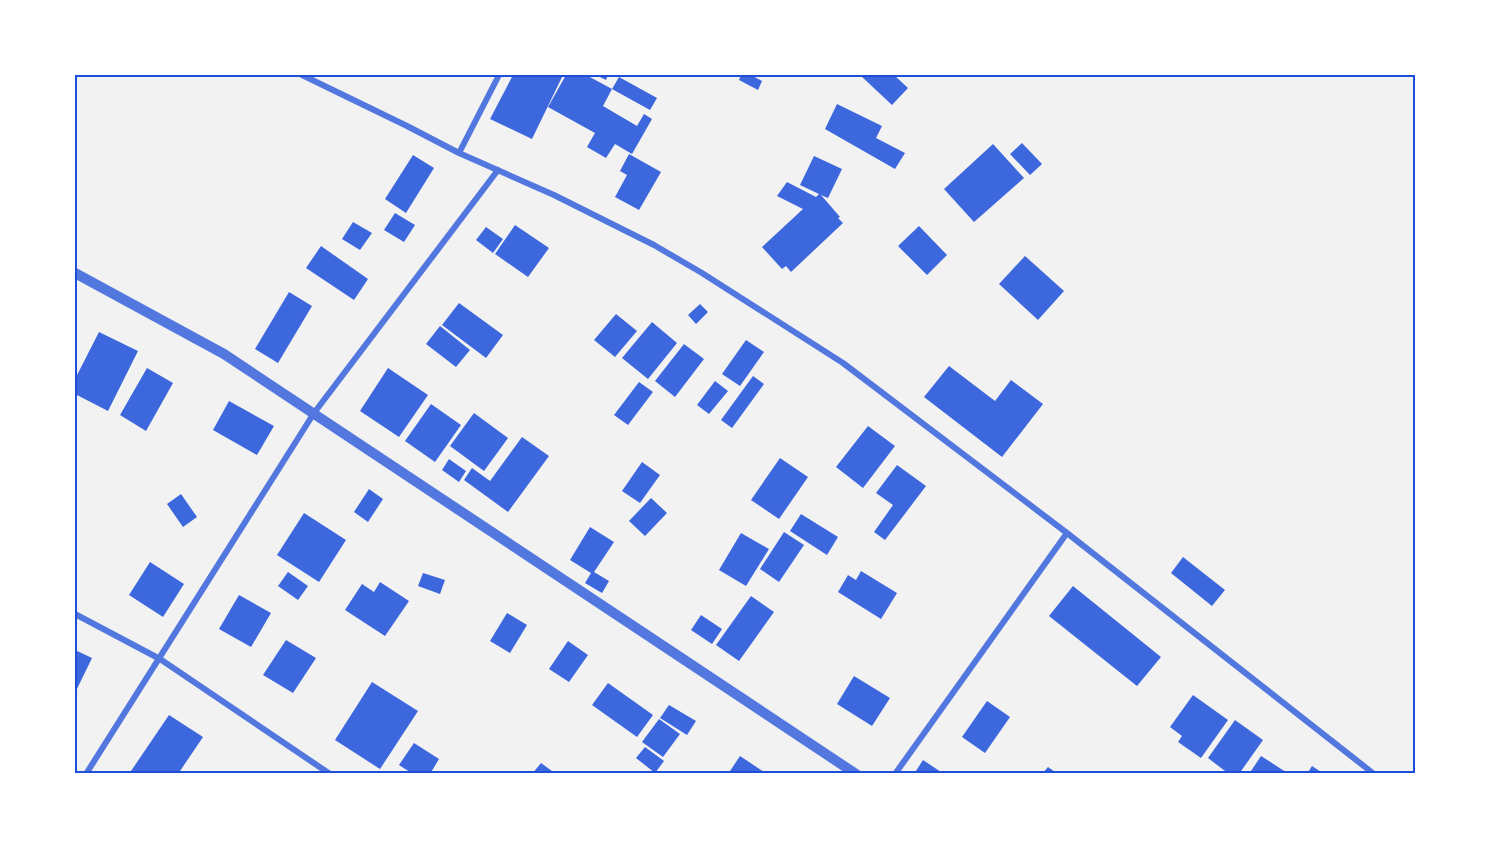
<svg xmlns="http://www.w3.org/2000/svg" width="1491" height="849" viewBox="0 0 1491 849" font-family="Roboto,sans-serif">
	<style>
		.building { fill: #3d67dc }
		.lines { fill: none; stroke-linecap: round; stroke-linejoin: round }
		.minor { stroke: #5277de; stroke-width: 6 }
		.tertiary { stroke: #5277de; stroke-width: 10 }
		.neatline { fill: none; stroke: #1d4ed8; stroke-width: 2 }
	</style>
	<rect width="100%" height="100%" fill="#f2f2f2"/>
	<path class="building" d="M513 75H563L532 139 490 119Z
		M566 75H589L588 76 612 89 603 106 637 126 644 114 652 119 632 154 615 144 606 158 587 147 595 133 548 107Z
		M596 75H608L606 80Z
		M741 75H751L762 81 758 90 739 80Z
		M860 75H894L908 88 892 105Z
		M619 77 657 98 650 110 612 89Z
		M837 104 882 126 876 138 905 153 895 169 825 129Z
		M1022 143 1042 164 1030 175 1010 154Z
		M993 144 1024 178 974 222 944 189Z
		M629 154 661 172 639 210 615 197 627 175 620 171Z
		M413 155 434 168 406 213 385 199Z
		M814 156 842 169 828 198 821 195 840 217 838 218 843 223 791 272 786 266 782 269 762 247 803 209 777 196 787 182 816 197 819 194 800 185Z
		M395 213 415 225 404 242 384 230Z
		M353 222 372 233 360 250 342 239Z
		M515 225 549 248 528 277 495 254Z
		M919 226 947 255 927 275 898 246Z
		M486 227 503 239 493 253 476 240Z
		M321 246 368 279 354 300 306 268Z
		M1025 256 1064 291 1038 320 999 284Z
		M289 292 312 306 278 363 255 349Z
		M459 303 503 335 486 358 442 325Z
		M700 304 708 312 696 324 688 315Z
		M616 314 637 331 615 357 594 340Z
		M652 322 677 343 648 379 622 358Z
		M440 326 470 350 456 367 426 344Z
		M99 332 138 351 108 411 75 394V379Z
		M746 340 764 352 740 386 722 374Z
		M684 344 704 359 675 397 655 381Z
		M949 366 995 401 1011 380 1043 404 1002 457 924 397Z
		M147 368 173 383 146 431 120 415Z
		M388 368 428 395 399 437 360 411Z
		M753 376 764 384 732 428 721 420Z
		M715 381 728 391 709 414 697 405Z
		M639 382 653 392 628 425 614 415Z
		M229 401 274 426 257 455 213 430Z
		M431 404 461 425 435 462 405 441Z
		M474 413 508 438 484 471 450 446Z
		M868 426 895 446 863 488 836 467Z
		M522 437 549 456 508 512 464 480 472 468 490 481Z
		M780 458 808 477 779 519 751 500Z
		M449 459 466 471 459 482 442 470Z
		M642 462 660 475 640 503 622 491Z
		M897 465 926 486 885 540 874 532 893 505 876 493Z
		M369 489 383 499 368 522 354 512Z
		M181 494 197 517 183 527 167 504Z
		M651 498 667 513 645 536 629 521Z
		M304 513 346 540 319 582 277 555Z
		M801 514 838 537 827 555 790 531Z
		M590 527 614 542 594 572 609 581 602 593 585 583 591 573 570 560Z
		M784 532 804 545 779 582 760 569Z
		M741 533 769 549 746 586 719 570Z
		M1183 557 1225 590 1212 606 1171 573Z
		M150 562 184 584 163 617 129 595Z
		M861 571 897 593 881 619 838 592 848 575 856 580Z
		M288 572 308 586 298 600 278 586Z
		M423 573 445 580 440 594 418 586Z
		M380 582 409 601 385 636 345 610 362 584 374 592Z
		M1073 586 1161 657 1137 686 1049 616Z
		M239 595 271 613 251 647 219 629Z
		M751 596 774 612 739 661 716 645Z
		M507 613 527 625 510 653 490 641Z
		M701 615 722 629 712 644 691 630Z
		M286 640 316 658 293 693 263 675Z
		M568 641 588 655 569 682 549 669Z
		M75 650 92 658 75 693Z
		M854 676 890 698 872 726 837 704Z
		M372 682 418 711 380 769 335 740Z
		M608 683 653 715 637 737 592 705Z
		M1193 695 1228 720 1201 758 1178 742 1182 736 1170 727Z
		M987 701 1010 717 985 753 962 737Z
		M669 705 696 721 687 735 660 718Z
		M169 715 203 737 178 774H129Z
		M659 719 680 734 663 757 642 742Z
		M1235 720 1263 740 1239 774H1229L1208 758Z
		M414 743 439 759 430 774H413L399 765Z
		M645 747 664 761 655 773 636 758Z
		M740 756 764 772 763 774H728Z
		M1261 756 1289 774H1249Z
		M923 760 944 774H914Z
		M541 763 556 774H532Z
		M1312 766 1324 774H1307Z
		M1048 767 1058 774H1042Z"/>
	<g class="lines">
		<path class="minor" d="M302 75 407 126 459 153 554 195 654 245 702 273 843 363 1067 533 1374 774
			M459 153 499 75
			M75 614 160 659 330 774
			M86 774 314 413 498 170
			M895 774 1067 533"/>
		<path class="tertiary" d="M75 273 224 354 856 774"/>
	</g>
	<rect width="1491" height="849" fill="none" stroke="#ffffff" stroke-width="153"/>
	<rect x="76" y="76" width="1338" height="696" class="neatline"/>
</svg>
